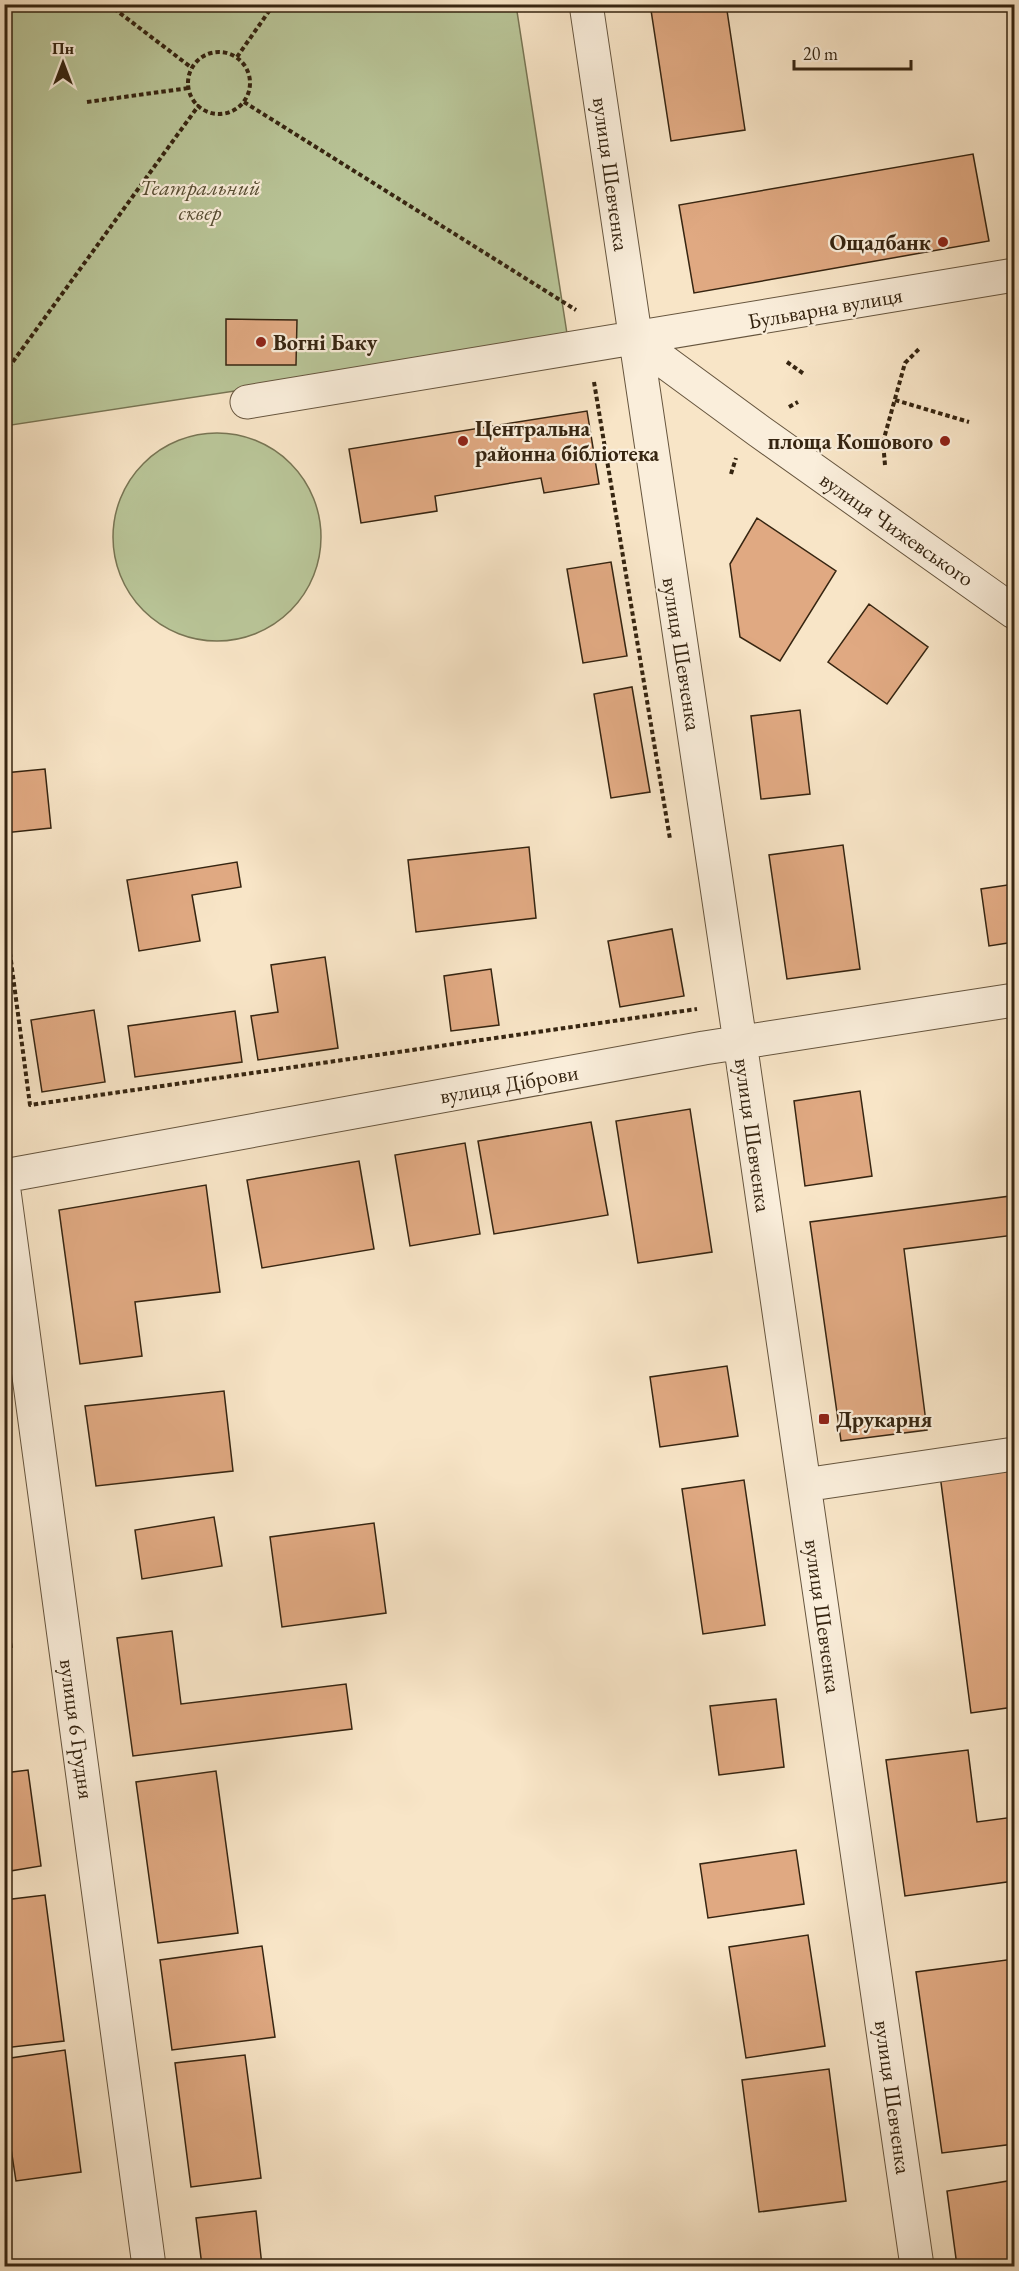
<svg xmlns="http://www.w3.org/2000/svg" width="1019" height="2271" viewBox="0 0 1019 2271" font-family="'EB Garamond',serif">
	<style>
		.green { fill: #b9c598; stroke: #787554; stroke-width: 1.5 }
		.building { fill: #e0a982; stroke: #362511; stroke-width: 1.5 }
		.lines { fill: none; stroke-linecap: round; stroke-linejoin: round }
		.minor-casing { stroke: #66553e; stroke-width: 35 }
		.path { stroke: #362511; stroke-width: 4; stroke-dasharray: 4.5 3; stroke-linecap: butt }
		.minor { stroke: #faeedb; stroke-width: 33 }
		.poi-dot { fill: #8f2418; stroke: #faeedb; stroke-width: 2 }
		.labels { text-anchor: middle; dominant-baseline: central; stroke-width: 4.5; stroke-linejoin: round; paint-order: stroke }
		.street-label { font-size: 22px; fill: #362511; stroke: #faeedb }
		.park-label { font-size: 22px; font-style: italic; fill: #574d33; stroke: #faeedb }
		.poi-label { font-size: 22px; font-weight: bold; fill: #362511; stroke: #faeedb; text-anchor: start }
	</style>
	<rect width="100%" height="100%" fill="#f8e5c7"/>
	<filter id="stains"><feTurbulence type="fractalNoise" baseFrequency=".00333" numOctaves="4"/><feColorMatrix values="0 0 0 0 .2 0 0 0 0 .09 0 0 0 0 .02 0 0 0 .5 -.17"/></filter>
	<radialGradient id="worn" r=".72"><stop offset=".6" stop-color="#630" stop-opacity="0"/><stop offset="1" stop-color="#630" stop-opacity=".3"/></radialGradient>
	<path class="green" d="M5 5H516L568 340 5 426Z
		M113 537a104 104 0 1 1 208 0a104 104 0 1 1-208 0Z"/>
	<path class="building" d="M687 4H726L745 130 671 141 651 10Z
		M973 154 989 241 694 293 679 205Z
		M226 319 297 320 296 365H226Z
		M587 411 599 484 544 493 541 478 435 496 437 511 361 523 349 449Z
		M757 518 836 571 780 661 740 637 730 564Z
		M611 562 627 656 583 663 567 569Z
		M869 604 928 647 887 704 828 662Z
		M632 687 650 792 611 798 594 694Z
		M800 710 810 794 761 799 751 716Z
		M45 769 51 828 4 833V773Z
		M843 845 860 969 787 979 769 855Z
		M529 847 536 918 416 932 408 860Z
		M237 862 241 887 192 895 200 941 139 951 127 880Z
		M1014 884V942L989 946 981 889Z
		M672 929 684 996 620 1007 608 941Z
		M325 957 338 1048 258 1060 251 1016 278 1012 271 965Z
		M491 969 499 1025 451 1031 444 976Z
		M94 1010 105 1082 42 1092 31 1020Z
		M235 1011 242 1062 135 1077 128 1026Z
		M860 1091 872 1176 805 1186 794 1101Z
		M690 1109 712 1252 638 1263 616 1121Z
		M591 1122 608 1215 494 1234 478 1141Z
		M465 1143 480 1234 410 1246 395 1155Z
		M359 1161 374 1249 262 1268 247 1180Z
		M206 1185 220 1292 135 1302 142 1356 80 1364 59 1210Z
		M1014 1188V1240V1235L904 1249 927 1430 841 1441 810 1222 1010 1196 1009 1189Z
		M727 1366 738 1436 660 1447 650 1377Z
		M224 1391 233 1471 96 1486 85 1406Z
		M1010 1466 1014 1502V1707L971 1713 940 1475Z
		M744 1480 765 1625 703 1634 682 1489Z
		M214 1517 222 1566 142 1579 135 1530Z
		M374 1523 386 1613 282 1627 270 1537Z
		M4 1593 12 1647 4 1648Z
		M172 1631 181 1704 346 1684 352 1729 133 1756 117 1638Z
		M776 1699 784 1767 719 1775 710 1706Z
		M968 1750 977 1822 1014 1817V1881L905 1896 886 1760Z
		M28 1770 41 1866 4 1872V1773Z
		M216 1771 238 1933 158 1943 136 1782Z
		M796 1850 804 1904 708 1918 700 1864Z
		M45 1895 64 2041 4 2048V1900Z
		M808 1935 825 2046 746 2058 729 1947Z
		M262 1946 275 2037 172 2050 160 1960Z
		M1014 1959V2144L942 2153 916 1972Z
		M65 2050 81 2172 16 2181 4 2103V2059Z
		M245 2055 261 2178 191 2187 175 2063Z
		M829 2069 846 2201 759 2212 742 2080Z
		M1014 2180V2266H957L947 2191Z
		M256 2211 262 2266H202L196 2218Z"/>
	<g class="lines">
		<defs>
			<path id="minor" d="M586 4 740 1042 917 2266
				M635 340 759 431 1014 612
				M247 402 1014 275
				M4 1176 704 1048 1014 1000
				M4 1191 149 2266
				M804 1485 1014 1454"/>
		</defs>
		<use href="#minor" class="minor-casing"/>
		<path class="path" d="M108 4 192 68
			M188 83a31 31 0 1 1 62 0a31 31 0 1 1-62 0Z
			M237 57 274 4
			M87 102 189 88
			M244 102 576 310
			M787 362 804 374
			M4 374 199 105
			M594 382 670 839
			M895 400 969 422
			M789 407 798 402
			M885 465 883 442 905 363 919 349
			M731 474 736 458
			M4 908 30 1105 697 1009"/>
		<use href="#minor" class="minor"/>
	</g>
	<g class="poi-dot">
		<circle cx="943" cy="242" r="6"/>
		<circle cx="261" cy="342" r="6"/>
		<circle cx="463" cy="441" r="6"/>
		<circle cx="945" cy="441" r="6"/>
		<rect x="818" y="1413" width="12" height="12" rx="3"/>
	</g>
	<g class="labels">
		<g class="street-label">
			<text transform="translate(611 174) rotate(82)">вулиця Шевченка</text>
			<text transform="translate(825 308) rotate(-10)">Бульварна вулиця</text>
			<text transform="translate(897 529) rotate(35)">вулиця Чижевського</text>
			<text transform="translate(682 654) rotate(81)">вулиця Шевченка</text>
			<text transform="translate(509 1084) rotate(-10)">вулиця Діброви</text>
			<text transform="translate(753 1135) rotate(82)">вулиця Шевченка</text>
			<text transform="translate(823 1616) rotate(82)">вулиця Шевченка</text>
			<text transform="translate(77 1729) rotate(82)">вулиця 6 Грудня</text>
			<text transform="translate(893 2097) rotate(82)">вулиця Шевченка</text>
		</g>
		<g class="park-label">
			<text x="200" y="187">Театральний<tspan x="200" dy="25">сквер</tspan></text>
		</g>
		<g class="poi-label">
			<text x="931" y="242" text-anchor="end">Ощадбанк</text>
			<text x="273" y="342">Вогні Баку</text>
			<text x="475" y="428">Центральна<tspan x="475" dy="25">районна бібліотека</tspan></text>
			<text x="933" y="441" text-anchor="end">площа Кошового</text>
			<text x="836" y="1419">Друкарня</text>
		</g>
	</g>
	<rect width="1019" height="2271" fill="none" stroke="#f8e5c7" stroke-width="24"/>
	<rect x="6" y="6" width="1007" height="2259" fill="none" stroke="#362511" stroke-width="3"/>
	<rect x="12" y="12" width="995" height="2247" fill="none" stroke="#362511" stroke-width="1.5"/>
	<g transform="translate(63 63)" stroke="#faeedb" stroke-width="4.5" paint-order="stroke">
	<path d="M0-4.5L10 22L0 15L-10 22Z" fill="#362511"/>
	<text y="-9" font-size="16" font-weight="bold" text-anchor="middle" fill="#362511">Пн</text>
	</g>
	<path d="M794 60v9h117v-9" fill="none" stroke="#362511" stroke-width="3"/>
	<text x="803" y="60" font-size="18" fill="#362511" stroke="#faeedb" stroke-width="4.5" paint-order="stroke">20 m</text>
	<rect width="100%" height="100%" filter="url(#stains)"/>
	<rect width="100%" height="100%" fill="url(#worn)"/>
</svg>
